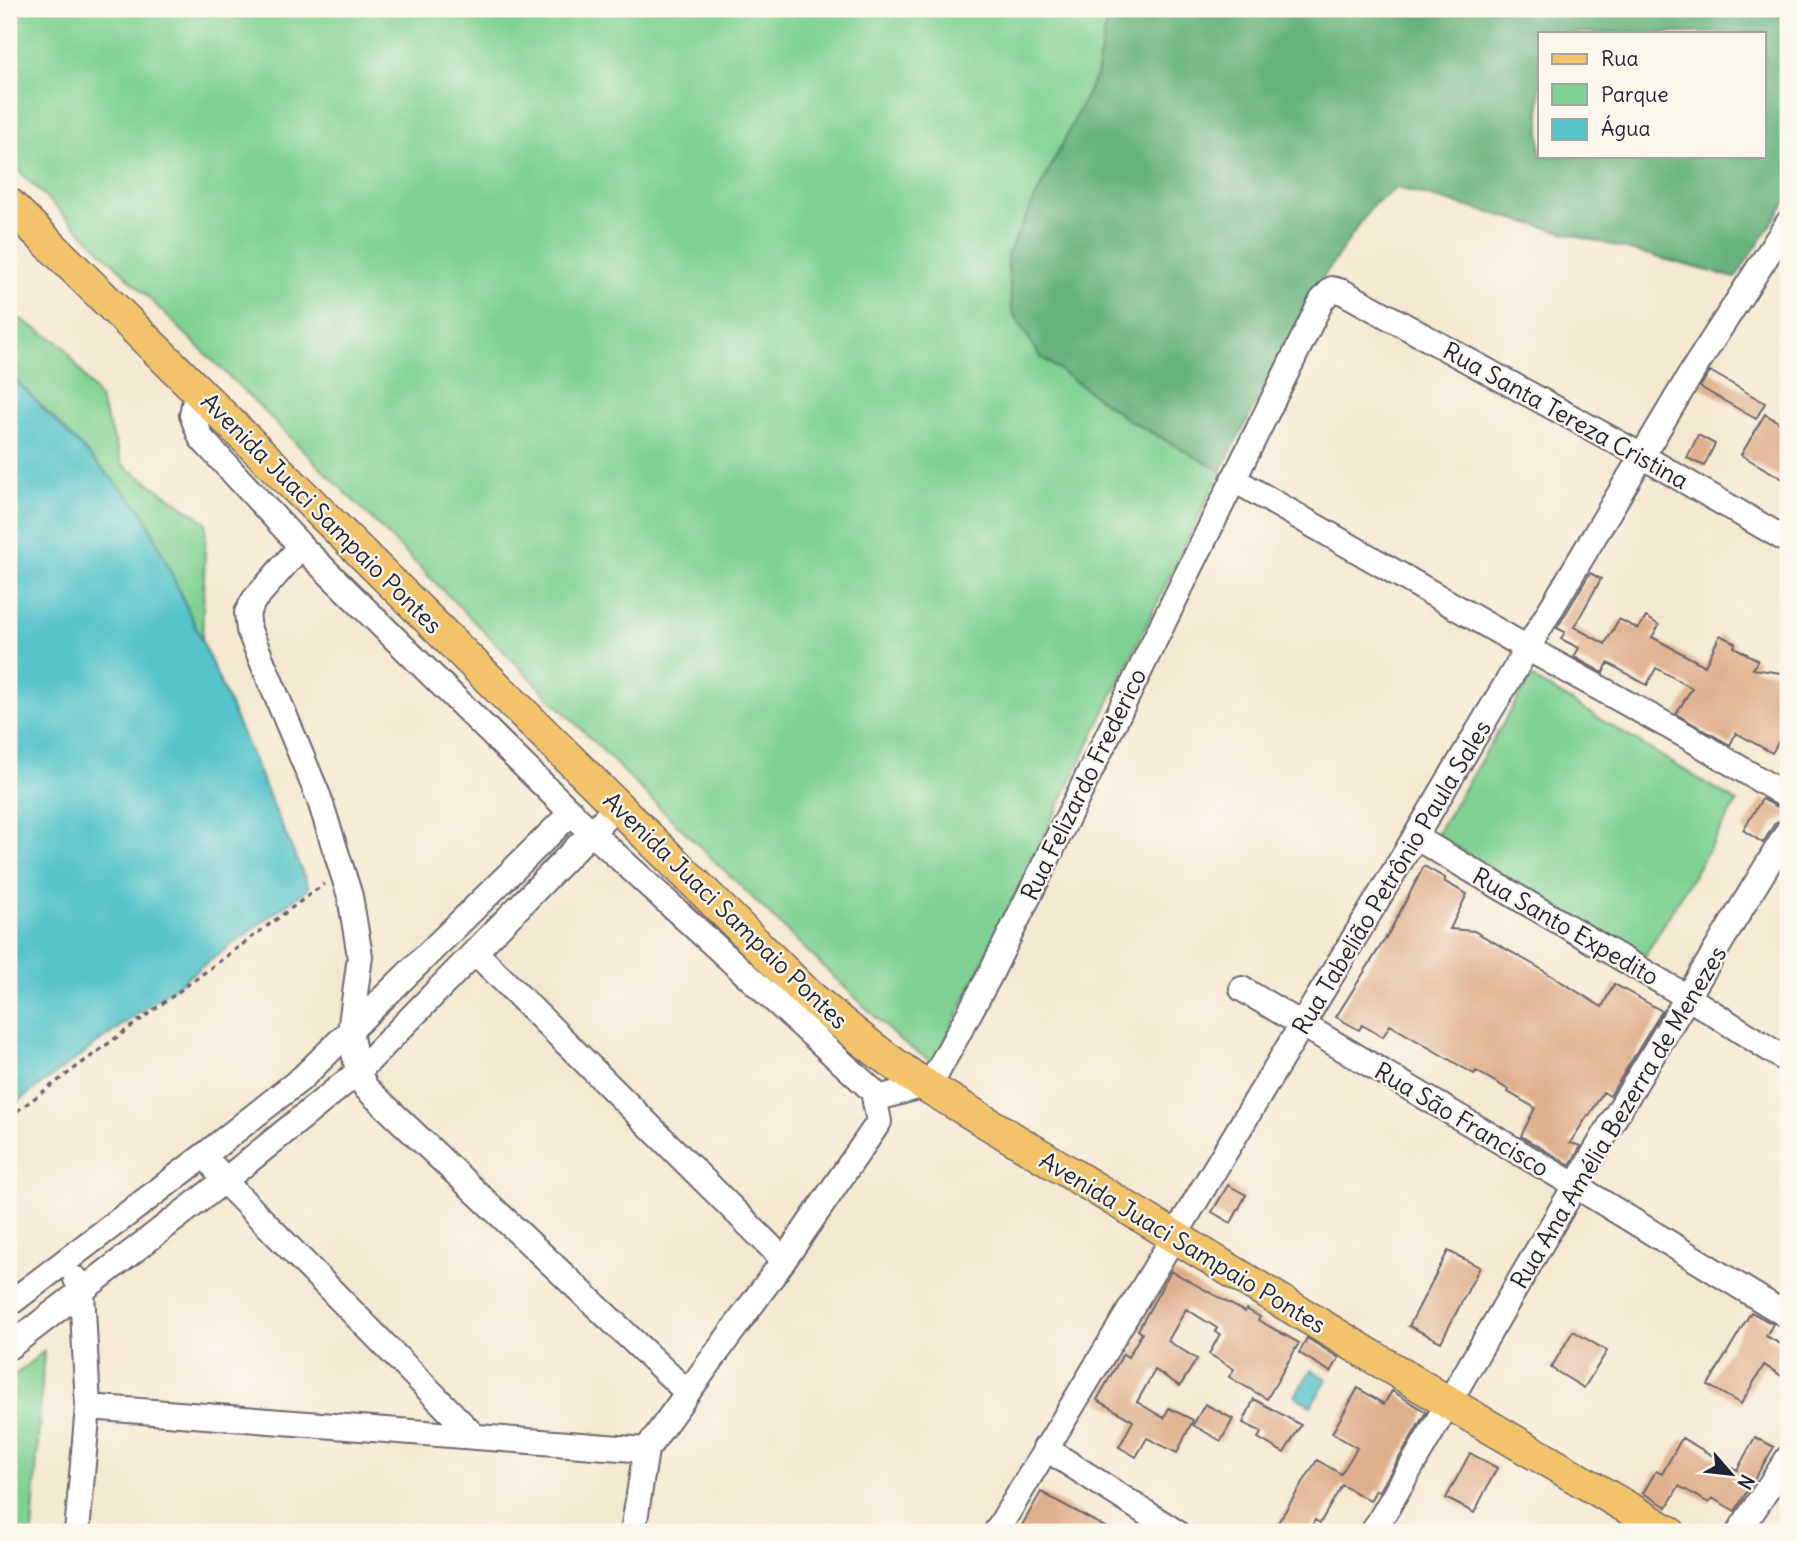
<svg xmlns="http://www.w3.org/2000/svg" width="1797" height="1541" viewBox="0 0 1797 1541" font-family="Delius,sans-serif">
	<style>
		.green { fill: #7fd193; stroke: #507a67; stroke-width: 2 }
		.forest { fill: #67b37d; stroke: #446a5c; stroke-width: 2; fill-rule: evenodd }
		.water { fill: #56c4ca; stroke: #3c7382; stroke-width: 2 }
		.building { fill: #e0b08e }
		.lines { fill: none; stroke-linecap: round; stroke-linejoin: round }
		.minor-casing { stroke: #6c676f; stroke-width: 28 }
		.major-casing { stroke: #6c676f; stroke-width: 35 }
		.path { stroke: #6c676f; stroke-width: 3.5; stroke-dasharray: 5 5; stroke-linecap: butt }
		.minor { stroke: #fff; stroke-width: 24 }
		.major { stroke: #f2c36a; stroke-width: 32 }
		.labels { text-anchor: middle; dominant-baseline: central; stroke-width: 5; stroke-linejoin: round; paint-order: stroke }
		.street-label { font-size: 24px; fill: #22223b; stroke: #fbf7ec }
	</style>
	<rect width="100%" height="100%" fill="#fbf7ec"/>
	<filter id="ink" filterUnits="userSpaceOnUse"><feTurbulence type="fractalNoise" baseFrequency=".0143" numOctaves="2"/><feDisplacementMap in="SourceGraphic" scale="14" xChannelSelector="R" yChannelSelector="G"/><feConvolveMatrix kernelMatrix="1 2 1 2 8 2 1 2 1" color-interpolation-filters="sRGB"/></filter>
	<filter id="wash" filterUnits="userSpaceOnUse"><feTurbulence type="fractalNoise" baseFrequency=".00686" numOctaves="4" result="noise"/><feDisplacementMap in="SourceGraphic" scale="28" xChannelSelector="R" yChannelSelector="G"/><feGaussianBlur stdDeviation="1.57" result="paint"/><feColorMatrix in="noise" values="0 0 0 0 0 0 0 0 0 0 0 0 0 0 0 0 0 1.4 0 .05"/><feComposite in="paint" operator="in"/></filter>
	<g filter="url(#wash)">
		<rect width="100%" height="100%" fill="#f5e8d0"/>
		<path class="green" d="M9 9H1118L1106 26 1096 76 1012 311 1039 355 1127 419 1221 471 934 1063 899 1040 657 805 255 402 9 161Z
			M9 312 63 345 100 400 123 465 206 522 202 641 143 511 9 373Z
			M1531 677 1737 802 1643 959 1436 835Z
			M44 1351 32 1532H9V1380Z"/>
		<path class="forest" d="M1118 9H1788V199L1735 278 1397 188 1373 205 1315 289 1221 471 1127 419 1039 355 1012 311 1007 255 1096 76 1106 26ZM1540 33H1764V156H1540Z"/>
		<path class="water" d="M9 373 143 511 202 641 309 888 9 1108Z
			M1311 1370 1327 1379 1311 1406 1295 1396Z"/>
		<g id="blocks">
			<path class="building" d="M1710 371 1765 403 1756 419 1700 387Z
				M1765 414 1788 428V482L1741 455Z
				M1698 435 1715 444 1704 466 1687 458Z
				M1590 573 1601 579 1574 627 1605 644 1619 619 1638 629 1646 617 1659 625 1652 637 1705 666 1720 635 1735 643 1734 647 1758 660 1753 669 1788 674V705L1780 720 1788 725 1772 753 1736 733 1730 745 1676 714 1692 688 1656 668 1647 685 1608 663 1603 673 1574 657 1579 648 1561 639 1565 632 1557 628Z
				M1762 799 1788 812 1787 816 1775 823 1763 843 1743 830Z
				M1424 866 1445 878V882L1467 894 1450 929 1474 931 1536 966 1602 1007 1614 984 1662 1011 1610 1096 1603 1092 1589 1116 1588 1115 1570 1143 1581 1146 1570 1165 1521 1136 1535 1108 1508 1092 1509 1090 1476 1071 1474 1074 1390 1025 1383 1037 1362 1025 1359 1030 1336 1017 1390 931Z
				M1228 1185 1246 1195 1231 1223 1212 1212Z
				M1448 1251 1480 1267 1441 1342 1409 1326Z
				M1171 1271 1245 1312 1246 1309 1260 1317 1258 1320 1299 1343 1267 1399 1229 1377 1234 1369 1209 1354 1220 1334 1215 1332 1217 1328 1186 1309 1168 1341 1197 1359 1180 1386 1155 1370 1137 1402 1164 1418 1169 1408 1193 1420 1177 1453 1147 1438 1136 1457 1119 1447 1133 1421 1097 1400 1123 1354 1128 1357 1142 1333 1138 1330Z
				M1751 1312 1773 1324 1766 1336 1788 1348V1380L1764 1365 1741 1404 1708 1385Z
				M1573 1331 1607 1351 1584 1388 1551 1368Z
				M1307 1338 1339 1358 1331 1372 1299 1353Z
				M1358 1388 1384 1404 1392 1391 1426 1412 1379 1492 1376 1490 1370 1501 1342 1485 1320 1523 1315 1520 1308 1532H1272L1317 1460 1341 1474 1357 1448 1332 1433Z
				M1254 1399 1301 1425 1284 1453 1258 1438 1262 1432 1243 1423Z
				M1205 1404 1233 1419 1221 1441 1193 1425Z
				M1755 1437 1774 1447 1735 1511 1712 1498 1709 1503 1679 1486 1667 1507 1643 1493 1656 1471 1662 1474 1682 1438 1737 1470Z
				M1470 1453 1497 1468 1474 1513 1446 1498Z
				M1041 1492 1114 1532H1018Z"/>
		</g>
	</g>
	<g filter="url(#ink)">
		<use href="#blocks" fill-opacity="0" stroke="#6c676f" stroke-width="2"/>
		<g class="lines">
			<defs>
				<path id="minor" d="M197 390 192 415 201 438 301 546 592 833 873 1091 879 1122 784 1260 646 1450 633 1532
					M1233 479 1527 648 1688 737 1788 797
					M301 546 254 600 247 613 249 630 319 798 350 896 360 956 350 1032 358 1072 366 1088 687 1392
					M1415 837 1689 998 1788 1061
					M476 953 784 1260
					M1242 989 1576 1186 1788 1316
					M929 1087 990 975 1322 300 1332 289 1343 292 1642 456 1788 541
					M875 1099 925 1085
					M215 1168 224 1181 475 1437
					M76 1279 82 1290 88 1407 77 1532
					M9 1304 206 1154 302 1078 572 812
					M9 1347 224 1181 358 1072 618 805
					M88 1407 646 1450
					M1045 1448 1176 1532
					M996 1532 1415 837 1695 367 1788 223
					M1373 1532 1624 1102 1788 831
					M1739 1532 1788 1458"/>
				<path id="major" d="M9 204 808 995C846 1027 883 1058 925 1085L1449 1403 1669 1532"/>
			</defs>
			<use href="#minor" class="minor-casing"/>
			<use href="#major" class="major-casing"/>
			<path class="path" d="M9 1117 324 884"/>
			<use href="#minor" class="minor"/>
			<use href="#major" class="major"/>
		</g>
	</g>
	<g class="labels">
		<g class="street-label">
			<text transform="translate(1566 415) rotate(29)">Rua Santa Tereza Cristina</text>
			<text transform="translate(322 513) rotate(45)">Avenida Juaci Sampaio Pontes</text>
			<text transform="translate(1083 784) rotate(-64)">Rua Felizardo Frederico</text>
			<text transform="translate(1391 877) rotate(-59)">Rua Tabelião Petrônio Paula Sales</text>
			<text transform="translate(726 910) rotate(44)">Avenida Juaci Sampaio Pontes</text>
			<text transform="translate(1566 926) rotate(30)">Rua Santo Expedito</text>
			<text transform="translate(1618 1117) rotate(-59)">Rua Ana Amélia Bezerra de Menezes</text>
			<text transform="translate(1462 1119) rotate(31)">Rua São Francisco</text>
			<text transform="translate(1183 1242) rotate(31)">Avenida Juaci Sampaio Pontes</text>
		</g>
	</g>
	<rect width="1797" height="1541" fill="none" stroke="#fbf7ec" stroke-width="35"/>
	<rect x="1538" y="32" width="228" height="126" fill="#fbf7ec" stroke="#a4a2a5" stroke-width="2"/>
	<rect x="1552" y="54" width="35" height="10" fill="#f2c36a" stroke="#a4a2a5" stroke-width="2"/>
	<text x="1601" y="66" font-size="21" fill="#22223b">Rua</text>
	<rect x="1552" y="84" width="35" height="21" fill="#7fd193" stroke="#a4a2a5" stroke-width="2"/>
	<text x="1601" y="102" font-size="21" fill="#22223b">Parque</text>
	<rect x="1552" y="119" width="35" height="21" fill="#56c4ca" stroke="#a4a2a5" stroke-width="2"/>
	<text x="1601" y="136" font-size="21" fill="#22223b">Água</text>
	<g transform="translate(1731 1474) rotate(118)" stroke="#fbf7ec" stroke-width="5" paint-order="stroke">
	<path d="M0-5L12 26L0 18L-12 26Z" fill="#22223b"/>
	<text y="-10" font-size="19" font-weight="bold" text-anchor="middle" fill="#22223b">N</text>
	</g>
</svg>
